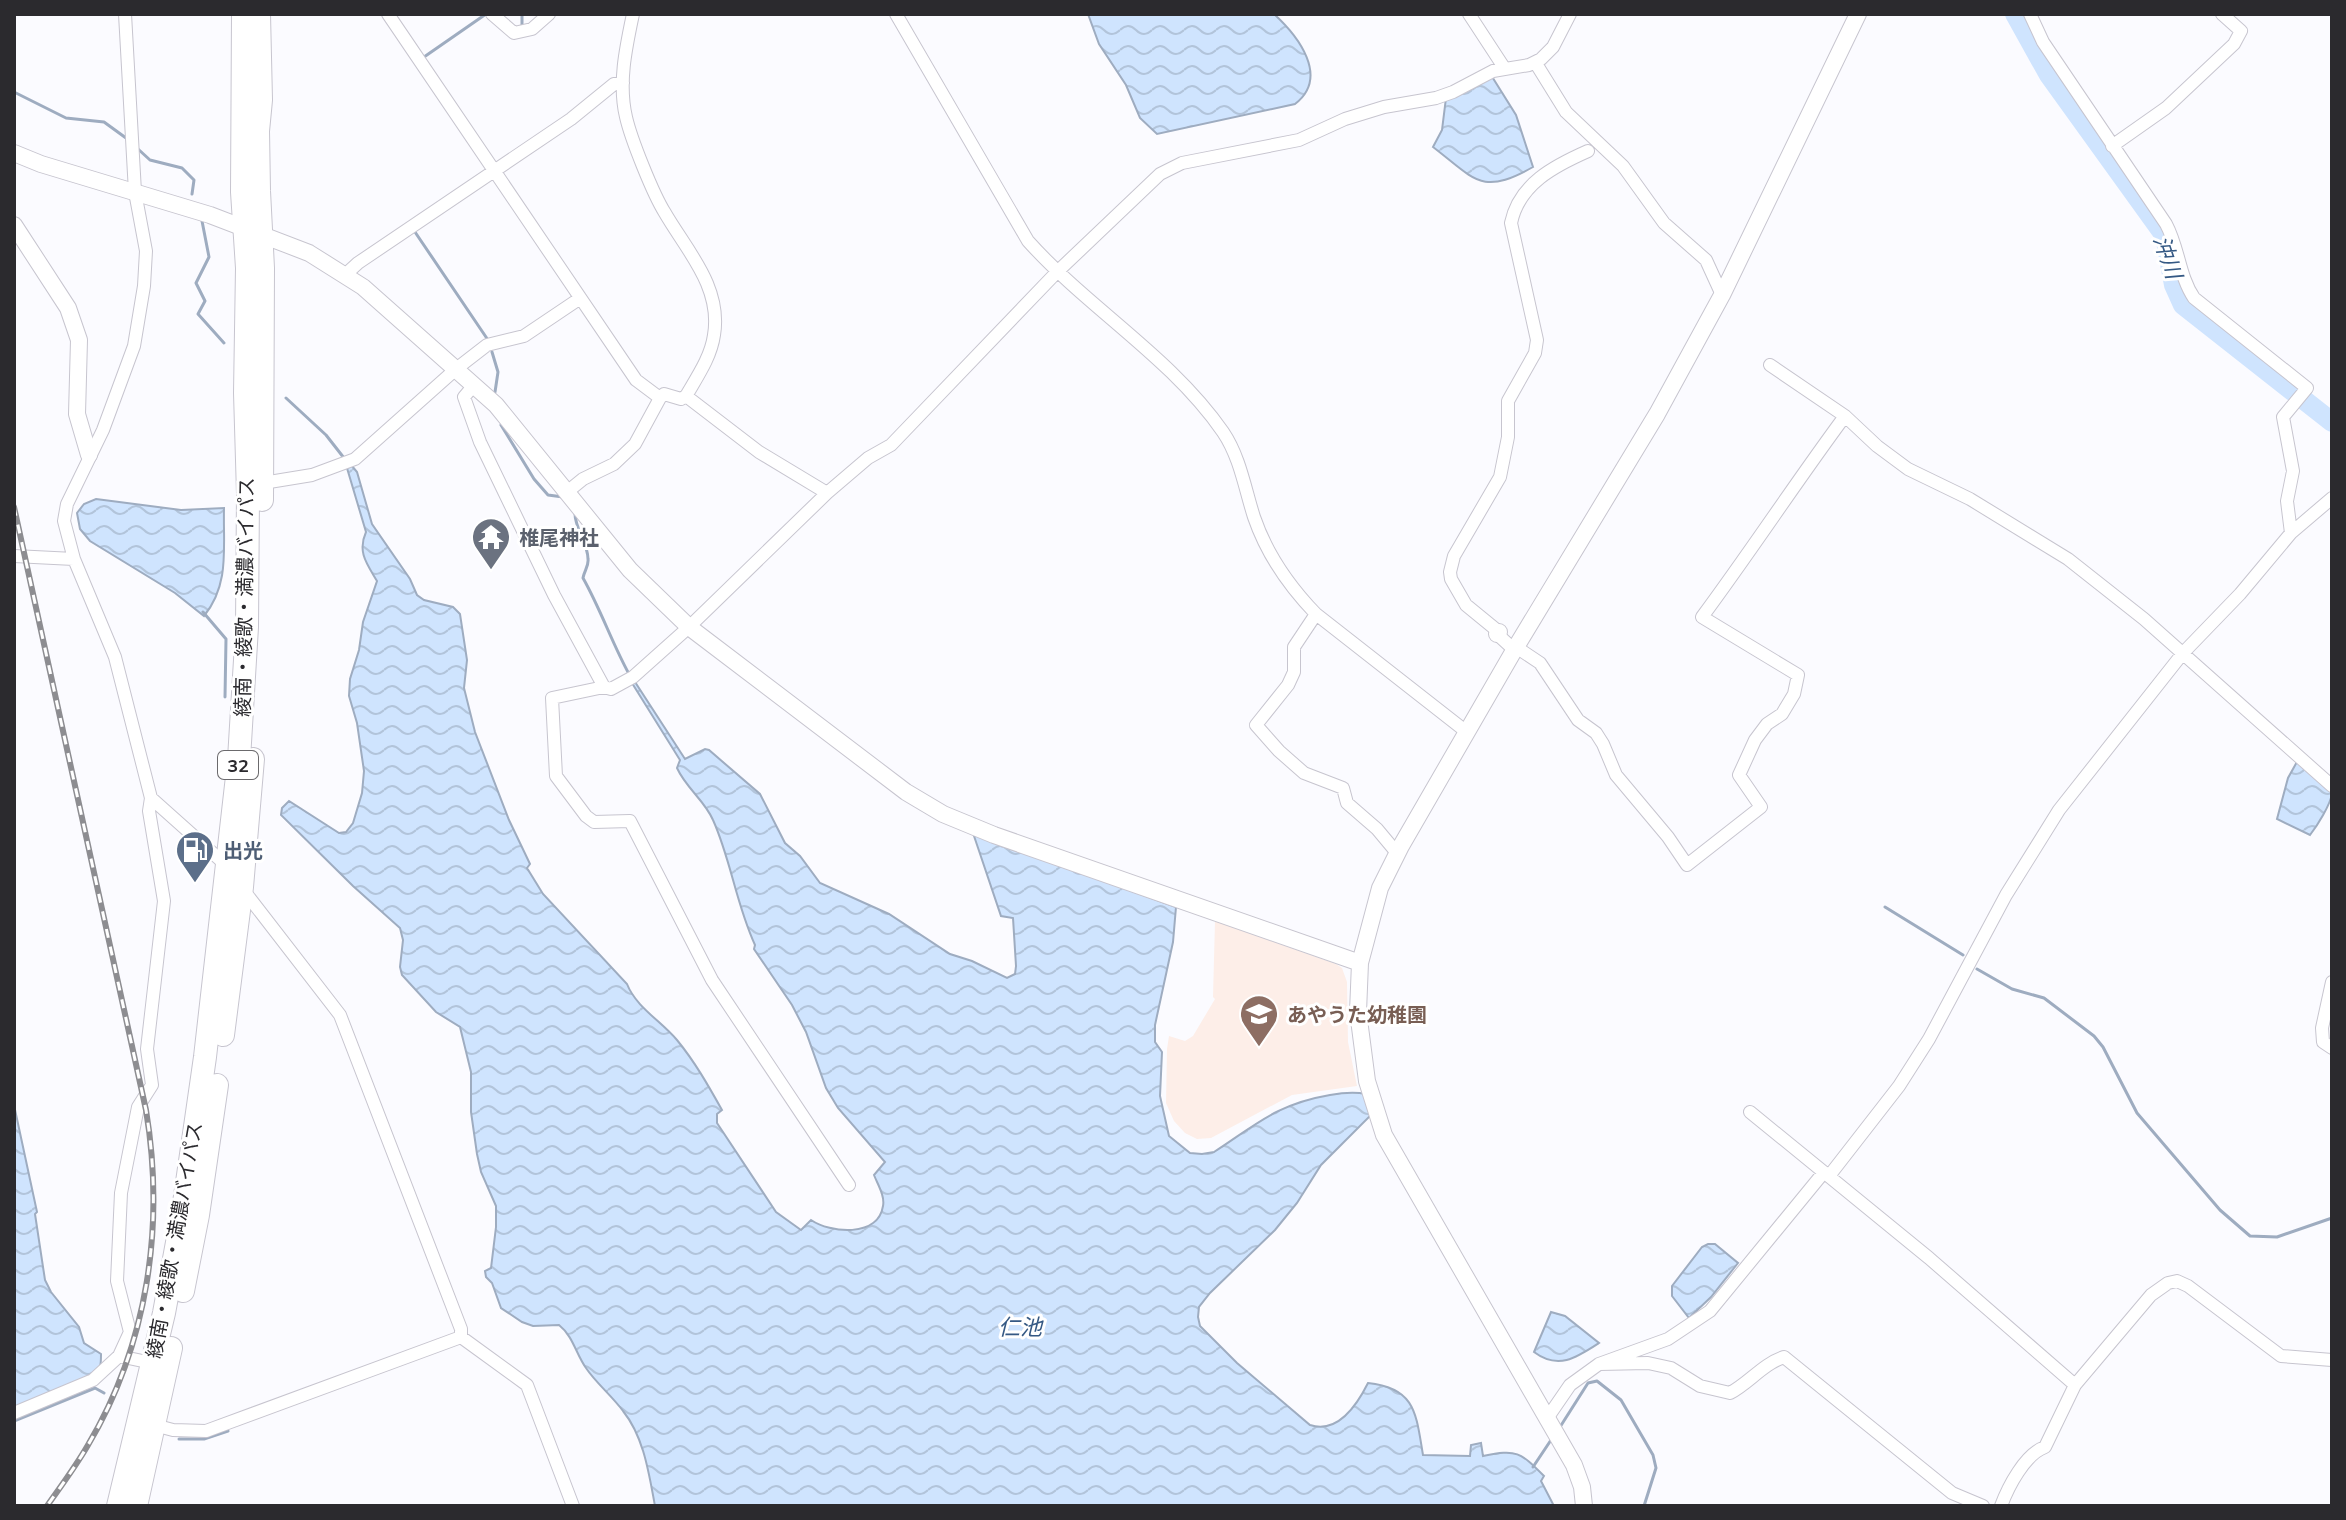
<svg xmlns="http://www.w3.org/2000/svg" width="2346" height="1520" viewBox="0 0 2346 1520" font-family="Mulish,'Noto Sans JP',sans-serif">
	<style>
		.education { fill: #fdeee8 }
		.water { fill: url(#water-waves); stroke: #9eacc0; stroke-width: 2 }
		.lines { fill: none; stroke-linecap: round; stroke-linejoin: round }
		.stream { stroke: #9eacc0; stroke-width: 3 }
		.river { stroke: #cfe4fe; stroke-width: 20 }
		.minor-casing { stroke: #c7c5cf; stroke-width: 14 }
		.tertiary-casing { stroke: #c7c5cf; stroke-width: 18 }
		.trunk-casing { stroke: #c7c5cf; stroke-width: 24 }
		.minor { stroke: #fff; stroke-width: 12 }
		.tertiary { stroke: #fff; stroke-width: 16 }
		.trunk { stroke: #fff; stroke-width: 22 }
		.rail-casing { stroke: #8d8d91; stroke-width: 6 }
		.rail { stroke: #fff; stroke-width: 3; stroke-dasharray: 9; stroke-linecap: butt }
		.labels { text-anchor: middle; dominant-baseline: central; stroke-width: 6; stroke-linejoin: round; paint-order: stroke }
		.shield { fill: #fff; stroke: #6b6a6d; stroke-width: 2 }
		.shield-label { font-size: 18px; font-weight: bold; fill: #2b2a2e }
		.worship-label { font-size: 20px; font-weight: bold; fill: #5b616d; stroke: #fff; text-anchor: start }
		.street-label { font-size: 20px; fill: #2b2a2e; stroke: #fff }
		.service-label { font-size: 20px; font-weight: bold; fill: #4e5e75; stroke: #fff; text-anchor: start }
		.education-label { font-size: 20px; font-weight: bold; fill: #785e54; stroke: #fff; text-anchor: start }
		.water-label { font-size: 22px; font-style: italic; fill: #355984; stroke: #fff }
	</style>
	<defs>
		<pattern id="water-waves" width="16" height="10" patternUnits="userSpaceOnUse" patternTransform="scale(2)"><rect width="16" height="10" fill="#cfe4fe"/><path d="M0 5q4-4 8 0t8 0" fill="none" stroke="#b2c4da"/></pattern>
	</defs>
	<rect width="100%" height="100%" fill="#fbfbff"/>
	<path class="education" d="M1215 921 1336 964 1342 968 1347 982 1348 1042 1357 1086 1292 1095 1211 1138 1197 1139 1185 1133 1174 1121 1166 1103 1167 1049 1169 1036 1185 1041 1193 1036 1215 999 1213 997Z"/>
	<path class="water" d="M1088 14H1274C1298 36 1330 77 1295 104L1157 134 1140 118 1126 85 1099 44Z
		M1491 75 1516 115 1533 167C1481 196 1476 180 1433 147L1442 130 1446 98Z
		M352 466 357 472 372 524 410 579 417 595 424 600 453 607 460 614 467 660 464 688 475 732 509 820 530 864 527 868 543 894 627 984C636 1007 661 1021 677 1040 695 1062 708 1085 722 1110L717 1114V1123L776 1212 801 1230 811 1220C830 1233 878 1238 883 1206 885 1196 878 1185 874 1175L885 1162 838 1108 826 1088 806 1032 792 1005 754 949 755 945C736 904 731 860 713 820 705 801 686 788 677 768L680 760 632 683 635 682 685 759 705 749 709 750 760 794 785 843 800 856 820 883 889 914 950 954 972 961 1007 978 1015 974 1016 966 1013 918 1001 916 973 833 1176 907 1173 942 1155 1025V1042L1162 1052 1160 1096 1169 1136 1190 1153 1202 1154 1214 1152C1257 1124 1277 1104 1330 1095 1341 1093 1356 1092 1366 1094L1371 1115 1321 1165 1297 1203 1275 1230 1210 1293 1199 1307 1198 1317 1200 1326 1237 1363 1310 1425C1338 1434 1357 1405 1368 1383 1416 1388 1416 1414 1423 1455L1470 1456 1471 1445 1481 1443 1483 1456C1517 1449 1520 1452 1544 1476L1541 1481 1554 1506H655C649 1474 644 1437 623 1411 612 1396 596 1383 586 1368 576 1354 573 1336 559 1325L533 1326 522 1322 501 1308 492 1283 486 1277 485 1271 491 1268 496 1227V1206L481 1172 477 1154 471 1112V1072L460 1027 436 1012 402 975 400 967 403 940 400 928 353 886 281 815 282 808 289 801 339 833 346 832 353 823 362 793 364 771 357 723 349 696 350 679 359 650 363 622 377 581C367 564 357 552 366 532L347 468Z
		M96 499 181 510 224 508C223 548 230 584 204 616L175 593 90 541 80 529 77 513 84 504Z
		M2298 760 2332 793C2331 804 2317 826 2310 835L2277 819 2288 778Z
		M14 1105 37 1212 35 1214 45 1280 51 1292 79 1327 84 1343 101 1354C101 1356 101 1364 100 1366 93 1381 31 1400 14 1407Z
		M1708 1244H1715L1738 1263 1711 1297 1689 1318 1672 1296V1286L1702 1247Z
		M1551 1312 1565 1316 1599 1343C1576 1358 1558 1370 1534 1352Z"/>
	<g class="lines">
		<path class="stream" d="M522 26V14
			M424 57 486 14
			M14 92 66 118 104 122 126 138
			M138 149 150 160 182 168 194 180 192 194
			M202 221 209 257 196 283 205 301 198 314 224 343
			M415 232 488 340
			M492 352 498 372 495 392
			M286 398 326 435 344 458
			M501 425 534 479 548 495 563 497
			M575 512C574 528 588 542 588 559 589 566 584 571 583 578 601 610 612 643 629 674
			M203 612 226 639 225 697
			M1885 907 1963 955
			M1977 969 2012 989 2044 998 2094 1036 2103 1047 2137 1113 2220 1210 2250 1236 2277 1237 2332 1218
			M14 1421 95 1388 104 1393
			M1560 1427 1588 1383 1597 1381 1621 1400 1653 1455 1656 1468 1644 1506
			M179 1439H204L228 1431
			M1533 1467 1551 1440"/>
		<path class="river" d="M2015 14 2049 75 2165 236 2174 285 2183 305 2332 422"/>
		<defs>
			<path id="minor" d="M388 14 636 380 660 398 664 394 681 399 686 396 759 452 827 493
				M492 14 514 33 532 29 549 14
				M633 14C626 47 618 83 626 117 631 139 653 194 665 213 687 251 722 287 714 335 711 357 697 377 686 396
				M896 14 1028 241C1089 309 1171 357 1223 432 1240 457 1245 489 1254 517 1267 555 1289 586 1316 614L1468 733
				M1469 14 1505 69
				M2030 14 2043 42 2166 224C2179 248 2179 276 2194 298L2307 388 2283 417 2293 471 2287 501 2291 533
				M1535 62 1566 112 1623 166 1664 223 1706 260 1722 295
				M2112 146 2166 108 2234 44 2241 31 2222 14
				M346 274 358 263 571 119 614 84 623 83
				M1770 365 1845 416 1877 446 1908 469 1970 499 2068 559 2144 619 2332 786
				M474 385 464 397 480 442 554 595 604 687
				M263 483 312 475 355 459 456 369 487 345 524 336 579 299
				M567 492 583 479 614 464 635 444 660 398
				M14 556 74 559
				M1316 614 1294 647V672L1288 685 1256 725 1279 751 1304 773 1343 788 1347 803 1377 829 1397 853
				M1499 632 1466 605 1451 579 1450 572 1454 556 1500 477 1508 437V401L1535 353 1537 340 1511 223C1519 184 1554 166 1588 151
				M1497 634 1509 645 1516 647 1540 663 1578 720 1596 733 1603 744 1616 775 1668 837 1687 865 1761 807 1739 775 1755 740 1767 724 1782 714 1794 694 1798 675 1702 617C1751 551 1796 482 1845 416
				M151 798 226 865
				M241 887 340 1015 461 1329V1337L527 1385 573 1506
				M2332 982 2322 1028 2323 1042 2332 1048
				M1750 1112 1929 1258 2075 1385
				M1829 1176 1899 1086 1929 1039 2006 895 2059 810 2183 653 2240 594 2291 533 2332 498
				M849 1185 712 980 630 821 594 822 586 816 556 776 552 698 604 687 611 689 633 677 689 627 827 493 868 458 891 445 1056 273 1160 174 1182 163 1299 140 1345 119 1384 107 1436 98 1453 92 1493 71 1529 65 1541 59 1553 47 1570 14
				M119 1356 130 1332 117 1281 121 1193 138 1107 152 1085 147 1049 164 901 149 811 151 798 115 657 74 559 64 521 67 504 103 430 134 346 144 286 146 251 135 192 125 14
				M1599 1364 1648 1363 1671 1368 1700 1386 1730 1393C1749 1383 1763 1364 1784 1357L1952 1493 1983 1506
				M14 1413 93 1380 119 1356 152 1363
				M1548 1417 1570 1385 1599 1364 1668 1339 1710 1311 1824 1172
				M154 1425 173 1430 206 1431 461 1337
				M2001 1506C2008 1487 2025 1454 2045 1447L2075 1385 2151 1295 2168 1283 2177 1281 2188 1286 2281 1356 2332 1360"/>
			<path id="tertiary" d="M14 153 41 164 210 215 309 253 363 287 496 405 630 570 689 627 906 792 943 814 994 835 1360 963
				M14 225 68 308 79 340 77 414 89 455
				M1497 634 1499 632
				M1584 1506 1582 1487 1574 1465 1384 1135 1367 1081 1358 1012 1360 963 1380 888 1401 846 1516 647 1657 414 1722 295 1858 14"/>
			<path id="trunk" d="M259 14 261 100 258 131 259 191 263 268 262 500
				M223 1035 242 887 253 759
				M183 1291 198 1215 217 1085
				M118 1506 164 1313 183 1210 205 1057 239 759 247 627 248 494 245 393 247 268 242 192 243 14
				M136 1506 171 1348"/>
		</defs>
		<use href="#minor" class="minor-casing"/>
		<use href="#tertiary" class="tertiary-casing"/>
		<use href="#trunk" class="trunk-casing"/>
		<use href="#minor" class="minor"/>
		<use href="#tertiary" class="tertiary"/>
		<use href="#trunk" class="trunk"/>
		<defs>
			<path id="rail" d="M14 507 146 1110C165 1225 148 1344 88 1445 76 1466 61 1486 47 1506"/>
		</defs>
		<use href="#rail" class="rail-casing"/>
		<use href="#rail" class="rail"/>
	</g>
	<defs>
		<symbol id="temple-pin" viewBox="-11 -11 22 30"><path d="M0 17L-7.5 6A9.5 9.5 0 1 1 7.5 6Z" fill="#6b7280" stroke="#fff"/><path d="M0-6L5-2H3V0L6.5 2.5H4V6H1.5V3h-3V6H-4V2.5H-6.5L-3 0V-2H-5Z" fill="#fff"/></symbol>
		<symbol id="fuel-pin" viewBox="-11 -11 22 30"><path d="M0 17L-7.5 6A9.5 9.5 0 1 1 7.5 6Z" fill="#5c6f8a" stroke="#fff"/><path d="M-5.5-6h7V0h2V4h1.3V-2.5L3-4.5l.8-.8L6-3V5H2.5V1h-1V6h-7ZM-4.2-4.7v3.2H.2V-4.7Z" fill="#fff"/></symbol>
		<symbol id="school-pin" viewBox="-11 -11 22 30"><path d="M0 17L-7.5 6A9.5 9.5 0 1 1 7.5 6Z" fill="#8d6e63" stroke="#fff"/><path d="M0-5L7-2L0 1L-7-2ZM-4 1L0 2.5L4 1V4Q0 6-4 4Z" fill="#fff"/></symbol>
	</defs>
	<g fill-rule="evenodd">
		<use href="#temple-pin" x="469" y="515" width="44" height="60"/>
		<use href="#fuel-pin" x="173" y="828" width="44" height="60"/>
		<use href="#school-pin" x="1237" y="992" width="44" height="60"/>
	</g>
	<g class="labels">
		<rect class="shield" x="218" y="751" width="40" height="28" rx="6"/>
		<g class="shield-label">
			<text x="238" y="765">32</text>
		</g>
		<g class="worship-label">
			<text x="519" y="537">椎尾神社</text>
		</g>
		<g class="street-label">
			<text transform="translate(244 597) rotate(-89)">綾南・綾歌・満濃バイパス</text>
			<text transform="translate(174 1240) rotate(-80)">綾南・綾歌・満濃バイパス</text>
		</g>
		<g class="service-label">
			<text x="223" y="850">出光</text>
		</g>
		<g class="education-label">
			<text x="1287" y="1014">あやうた幼稚園</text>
		</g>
		<g class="water-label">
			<text transform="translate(2168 257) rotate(71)">沖川</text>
			<text x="1020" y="1327">仁池</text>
		</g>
	</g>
	<rect width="2346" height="1520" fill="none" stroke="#2b2a2e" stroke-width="32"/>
</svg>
